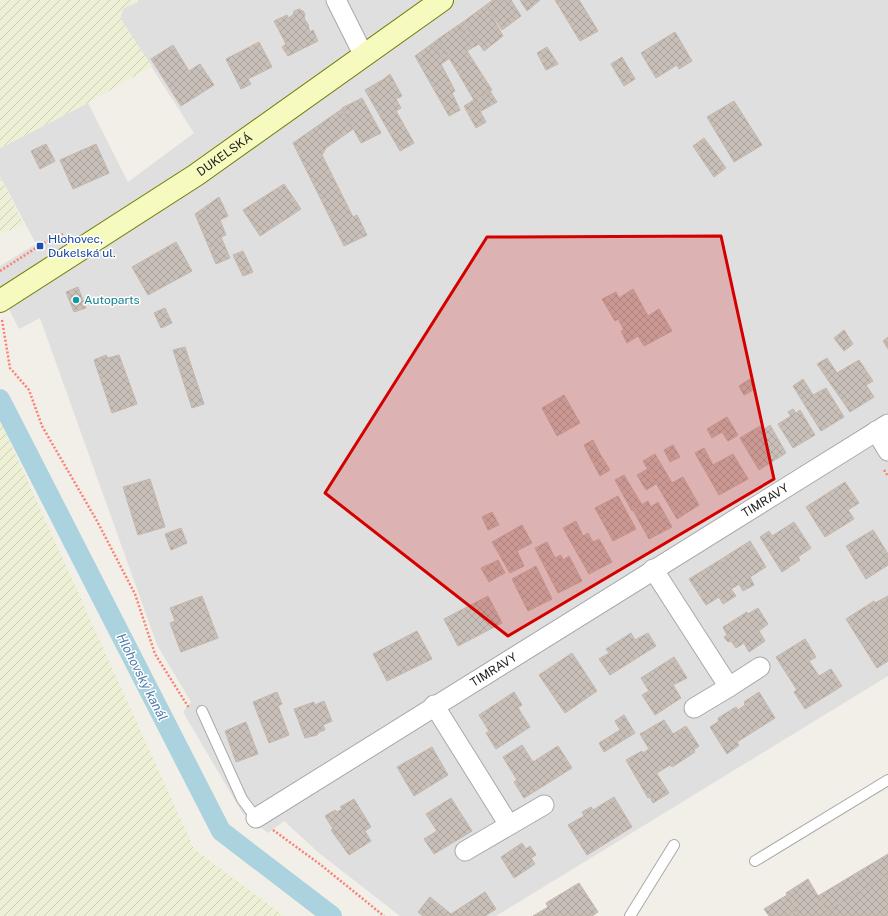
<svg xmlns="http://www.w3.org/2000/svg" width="888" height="916" viewBox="0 0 888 916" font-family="'Public Sans',sans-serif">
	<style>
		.residential { fill: #e0dfdf }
		.farmland { fill: url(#farmland-furrows) }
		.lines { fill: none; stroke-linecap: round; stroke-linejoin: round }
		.canal { stroke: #aad3df; stroke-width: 20 }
		.building { fill: url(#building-cross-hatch); stroke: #c4b6ab }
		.service-casing { stroke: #a9a9a9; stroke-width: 12 }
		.minor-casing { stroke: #a9a9a9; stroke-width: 21 }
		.secondary-casing { stroke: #707d05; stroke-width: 24 }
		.path { stroke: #fa8072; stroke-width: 2.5; stroke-dasharray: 2 2; stroke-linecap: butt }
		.service { stroke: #fff; stroke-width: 10 }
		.minor { stroke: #fff; stroke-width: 19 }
		.secondary { stroke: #f7fabf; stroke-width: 22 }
		.marked { fill: #d40000; fill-opacity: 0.2; stroke: #d40000; stroke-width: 3; stroke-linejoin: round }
		.transit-dot { fill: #1a4fb4; stroke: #fff; stroke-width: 1.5 }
		.culture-dot { fill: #0f9aa8; stroke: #fff; stroke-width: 1.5 }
		.labels { text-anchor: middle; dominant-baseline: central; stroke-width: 3; stroke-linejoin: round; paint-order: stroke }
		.street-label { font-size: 12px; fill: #222; stroke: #fff }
		.transit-label { font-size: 12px; fill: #164399; stroke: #fff; text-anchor: start }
		.culture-label { font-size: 12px; fill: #0d838f; stroke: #fff; text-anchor: start }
		.water-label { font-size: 13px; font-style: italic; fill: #4a7aab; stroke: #fff }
	</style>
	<defs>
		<pattern id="farmland-furrows" width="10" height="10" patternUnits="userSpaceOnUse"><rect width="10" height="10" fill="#eef0d5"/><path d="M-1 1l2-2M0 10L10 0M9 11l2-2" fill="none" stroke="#ccceb7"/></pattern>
		<pattern id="building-cross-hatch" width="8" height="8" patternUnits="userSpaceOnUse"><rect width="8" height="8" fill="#c7bfb8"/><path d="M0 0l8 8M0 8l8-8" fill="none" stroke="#aba49e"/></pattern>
	</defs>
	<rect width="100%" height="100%" fill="#f2efe9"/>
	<path class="residential" d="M142 0H888V676L496 916H400L319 853 284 821 268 833 243 814 183 712 191 702 157 645 40 318 19 329 0 291V266L36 244 0 176V148L88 103 128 182 194 133 122 21 121 15 124 8Z"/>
	<path class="farmland" d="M0 0H142L124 8 121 15 122 21 152 66 88 103 0 148Z
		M0 177 24 225 0 234Z
		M0 420 194 849 284 916H0Z"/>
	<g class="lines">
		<path class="canal" d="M0 399 221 831 332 916"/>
	</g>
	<path class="building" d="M493 0H511L521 16 502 30 486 5Z
		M520 0H540L527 11Z
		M555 0H579L598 31 580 41Z
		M486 5 503 36 484 51 463 22Z
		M299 9 303 11 305 14 304 18 309 26H308L310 32 313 30 318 41 288 56 282 47 286 44 274 21 287 15 288 18 293 15 294 11Z
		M463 22 479 44 472 48 457 26Z
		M457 26 472 48 467 51 492 90 474 100 438 39Z
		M675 32 692 61 679 69 677 65 656 78 641 53Z
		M438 39 450 58 444 62 433 43Z
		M259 42 272 67 248 79 251 84 241 89 226 59Z
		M433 43 444 62 441 64 455 91 452 93 460 110 449 116 415 56Z
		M173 45 189 71 200 64 214 85 181 106 151 59Z
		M547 47 558 64 546 70 537 53Z
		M622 57 635 79 624 86 611 64Z
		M390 74 402 96 396 99 401 108 396 111 414 143 400 151 365 90 384 79Z
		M490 91 497 102 481 111 474 100Z
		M362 98 381 133 361 143 342 108Z
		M474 100 486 122 476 128 464 106Z
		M734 101 762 145 734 162 707 117Z
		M342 109 353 129 326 148 322 155 353 217 357 215 367 235 344 246 293 143Z
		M704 138 726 168 714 177 693 146Z
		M46 144 55 161 40 169 31 151Z
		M96 144 109 173 73 189 60 160Z
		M284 184 301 209 260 236 243 210Z
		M219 197 228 216 220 220 226 235 221 237 230 258 216 264 195 214Z
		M176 242 192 271 148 295 132 267Z
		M243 251 253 272 243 276 233 255Z
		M78 287 86 308 74 312 66 292Z
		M633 289 648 316 659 309 672 331 644 346 638 336 627 343 621 331 624 330 618 319 615 321 602 299 616 292 619 298Z
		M165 308 172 323 161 328 154 313Z
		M844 330 853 344 844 351 834 338Z
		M888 337V349L883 341Z
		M185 347 204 404 192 408 173 350Z
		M106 355 108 358 119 355 137 404 112 413 94 360Z
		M827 358 837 373 859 360 873 381 866 385 874 397 850 412 817 364Z
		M750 379 755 389 744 395 739 386Z
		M803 379 813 395 826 388 844 417 821 431 793 386Z
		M564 395 580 423 557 436 542 408Z
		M793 409 796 413 800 410 815 435 793 448 778 424 791 416 788 412Z
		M727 417 738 435 728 441 722 432 712 438 707 429Z
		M770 425 786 453 759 470 740 438 760 426 762 431Z
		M593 440 600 454 591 459 584 445Z
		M673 445 680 457 670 462 664 450Z
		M704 448 713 465 733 454 748 479 719 495 695 453Z
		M600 454 610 470 600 476 591 459Z
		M655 454 672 483 683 477 699 505 677 519 643 461Z
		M648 469 656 484 646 490 637 475Z
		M624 475 642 505 632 511 615 480Z
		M150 479 165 527 138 535 123 487Z
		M845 482 859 503 848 510 854 519 825 537 806 507Z
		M618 496 636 529 613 541 595 508Z
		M648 501 651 507 658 502 672 527 649 539 633 510Z
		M492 512 499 525 488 530 482 517Z
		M576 521 583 536 588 533 593 542 599 539 612 562 589 574 563 528Z
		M794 522 811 548 798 557 800 560 782 572 760 537 769 531 772 536Z
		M522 525 532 543 517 551 524 566 510 573 492 542Z
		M181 528 187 543 171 550 165 534Z
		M873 530 888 554V565L866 579 846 546Z
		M750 541 766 567 750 577 754 585 743 591 739 584 736 586 720 560Z
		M547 542 555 558 561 555 563 560 569 556 582 581 558 593 535 548Z
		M498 560 505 573 497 577 490 564Z
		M720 560 736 586 731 589 736 596 723 604 719 597 706 605 689 579Z
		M490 564 497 577 489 582 481 568Z
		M536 566 552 599 528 611 512 579Z
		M202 596 218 638 181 652 170 623 175 621 170 608Z
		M488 596 502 623 458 646 444 619Z
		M888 596V661L877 668 846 619 874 601 875 603Z
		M758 608 768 624 759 631 765 641 749 652 744 643 736 648 731 641 728 642 724 637 727 635 723 627 747 612 748 614Z
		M417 631 432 659 387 681 373 654Z
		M631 633 635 640 648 633 656 646 610 675 599 659 609 653 606 649Z
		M805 639 816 657 809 661 819 676 831 669 842 686 805 709 794 692 797 690 776 657Z
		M572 653 597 691 565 713 539 675Z
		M674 657 687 678 673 685 681 698 655 715 642 695 649 691 641 678Z
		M277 692 282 704 278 706 289 735 269 743 253 702Z
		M514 692 522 705 518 708 530 727 496 749 486 733 489 731 479 715Z
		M759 692 775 718 737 742 739 745 727 754 710 727 719 721 718 718 736 707 738 710 745 705 744 702Z
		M324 701 332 721 323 725 325 730 319 732 317 735 305 738 294 709 314 702 315 705Z
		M624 715 635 733 604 752 599 743 620 730 615 721Z
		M664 720 673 734 686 726 699 746 694 750 695 752 672 767 670 765 657 773V774L669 793 653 803 650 797 648 798 626 760 642 751 643 753 649 749 640 734Z
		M246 722 258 754 236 762 225 731Z
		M522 745 533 762 558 746 572 768 524 798 514 782 517 780 503 757Z
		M432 747 448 775 414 796 397 767Z
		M614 797 632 827 587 855 568 825 584 816 582 812 591 807 593 810Z
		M451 798 472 831 434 854 424 839 437 831 426 814Z
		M354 799 371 827 365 831 371 841 349 855 331 830 333 829 325 816 335 810 337 812 342 809 340 807Z
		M522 843 526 849 530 846 536 855 531 858 535 864 514 878 501 857Z
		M888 854V874L828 911 818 896Z
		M888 874V916H831L828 911Z
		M808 879 818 896 831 916H800L786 893Z
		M579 883 598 912 592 916H533L548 907 546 903Z
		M485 892 496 909 485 916H423L418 912 430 897 451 914Z
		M787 895 796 910 786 916H769L764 909Z
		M796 910 800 916H786Z"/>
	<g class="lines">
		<defs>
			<path id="service" d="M202 711 242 799 256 818
				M755 861 888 780
				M630 916 674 845"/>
			<g id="minor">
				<path d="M336 0 364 56"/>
				<path d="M876 431 888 451"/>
				<path d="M653 569 729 687 760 667"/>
				<path d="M434 705 509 825"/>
				<path d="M694 708 729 687"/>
				<path id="s1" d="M256 818 888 424"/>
				<path d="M465 851 544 805"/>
			</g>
			<g id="secondary">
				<path id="s2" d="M0 301 196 175 442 0"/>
			</g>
		</defs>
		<use href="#service" class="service-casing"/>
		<use href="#minor" class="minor-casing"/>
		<use href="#secondary" class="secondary-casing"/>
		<path class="path" d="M0 271 47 241 63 234
			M2 320 10 368 29 390 42 426 97 521 135 594 155 654 189 708
			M884 470 888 476
			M273 830 321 865 384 916"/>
		<use href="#service" class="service"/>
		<use href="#minor" class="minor"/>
		<use href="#secondary" class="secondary"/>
	</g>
	<path class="marked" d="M721 236 774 479 508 636 325 493 487 237Z"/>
	<rect class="transit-dot" x="36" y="242" width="8" height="8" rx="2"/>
	<circle class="culture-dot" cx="76" cy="300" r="4"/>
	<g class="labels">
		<g class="street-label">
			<text stroke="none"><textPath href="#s2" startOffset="268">DUKELSKÁ</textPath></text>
			<text stroke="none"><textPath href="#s1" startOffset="600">TIMRAVY</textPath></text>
			<text stroke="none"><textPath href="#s1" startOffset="280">TIMRAVY</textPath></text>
		</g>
		<g class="transit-label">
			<text x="48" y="239">Hlohovec,<tspan x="48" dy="14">Dukelská ul.</tspan></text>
		</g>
		<g class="culture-label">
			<text x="84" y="300">Autoparts</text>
		</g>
		<g class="water-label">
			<text transform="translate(142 677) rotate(63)">Hlohovský kanál</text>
		</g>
	</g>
</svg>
